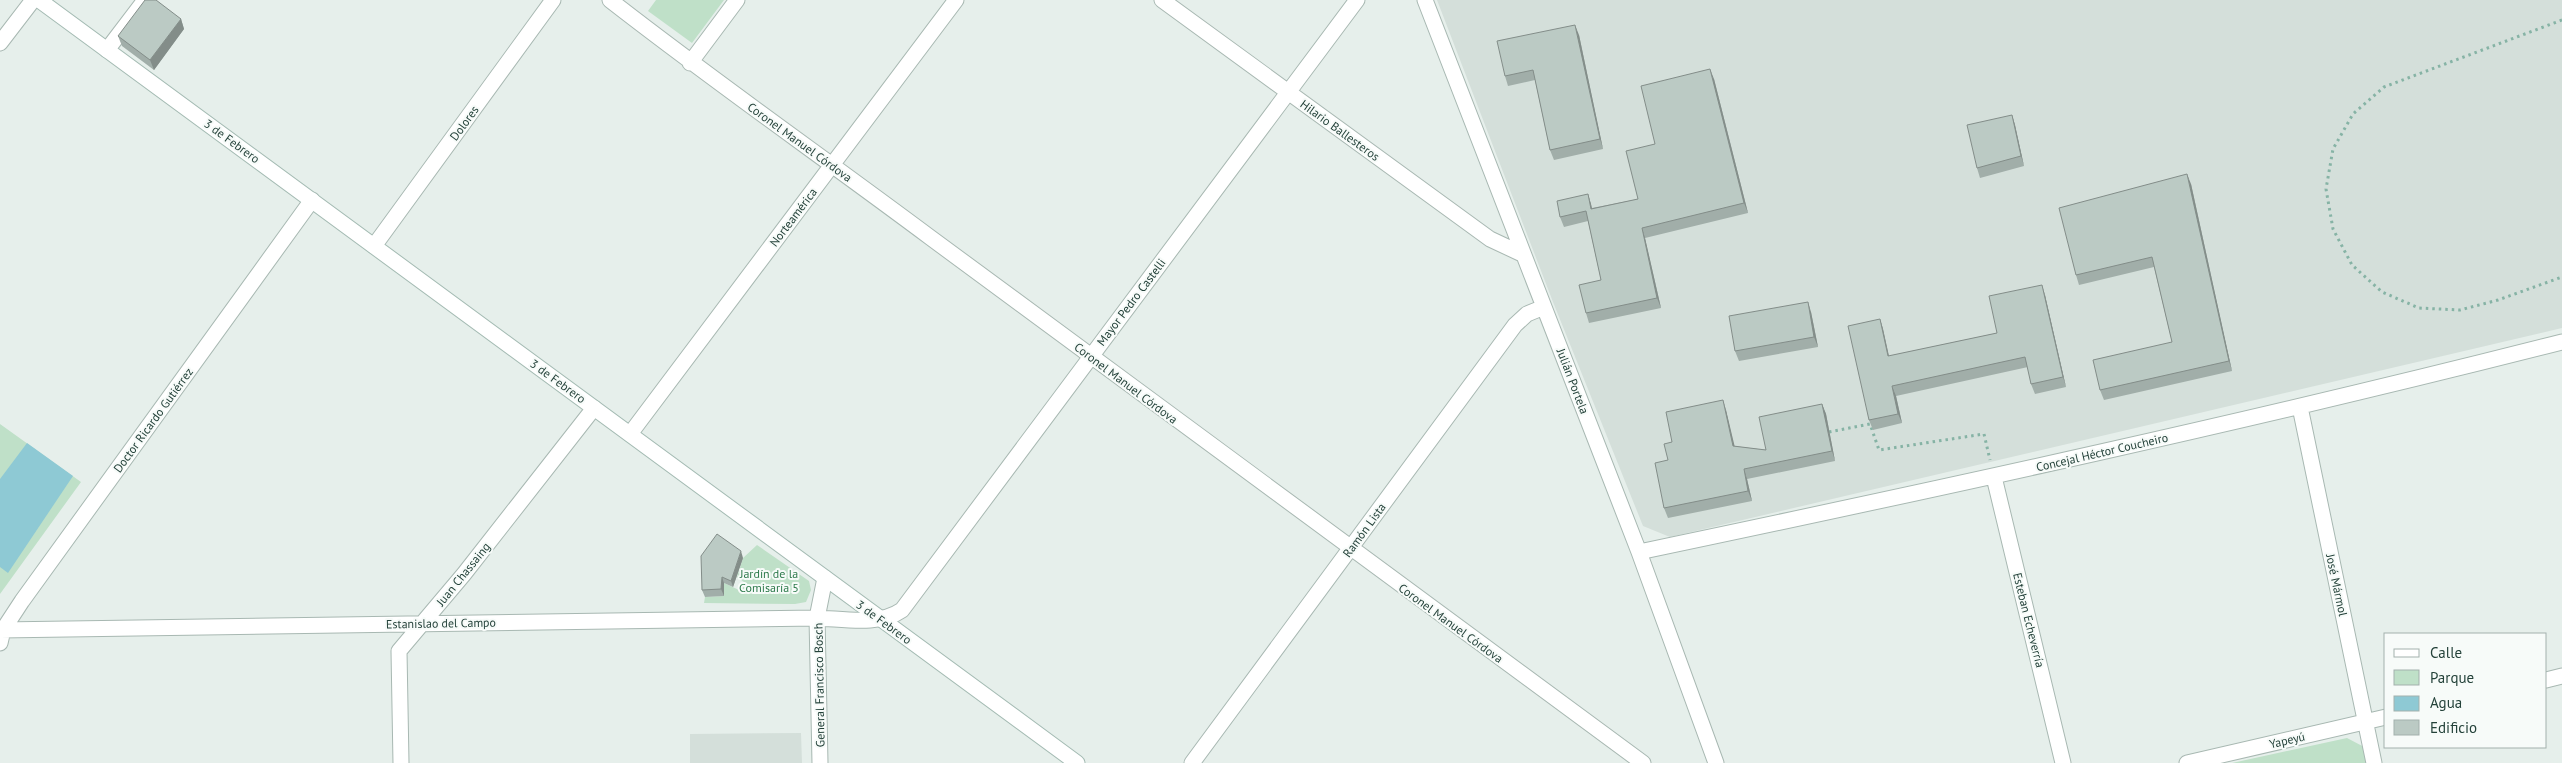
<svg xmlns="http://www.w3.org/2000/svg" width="2562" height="763" viewBox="0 0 2562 763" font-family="'PT Sans',sans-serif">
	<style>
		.built { fill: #d4dfda }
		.green { fill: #bfe0c8 }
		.water { fill: #8ec9d4 }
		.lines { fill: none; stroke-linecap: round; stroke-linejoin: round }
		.minor-casing { stroke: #a8b8b2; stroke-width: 17 }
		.secondary-casing { stroke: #a4bbb3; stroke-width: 17 }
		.path { stroke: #86b3a5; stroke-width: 3; stroke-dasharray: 2.5 4; stroke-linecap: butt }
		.minor { stroke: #fff; stroke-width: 15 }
		.secondary { stroke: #fff; stroke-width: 15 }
		.wall { fill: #a1aea9 }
		.shaded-wall { fill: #838d89 }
		.building { fill: #bbcac4; stroke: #838d89 }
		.labels { text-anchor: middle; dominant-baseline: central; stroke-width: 4; stroke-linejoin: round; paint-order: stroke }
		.street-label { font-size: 12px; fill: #24423a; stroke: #f7fbf9 }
		.park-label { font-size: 12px; fill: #2d7a4b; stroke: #f7fbf9 }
	</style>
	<rect width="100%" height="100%" fill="#e6efeb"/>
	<path class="built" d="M1437 0H2562V328L1670 537 1643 526 1553 302Z
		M801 733 802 763H690V734Z"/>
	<path class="green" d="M656 0H724L692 43 648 11Z
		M0 424 81 482 0 594Z
		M757 545 809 581 811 590 806 602 795 604 704 603 705 597 724 596V583L739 590 744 582 737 577 743 558Z
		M2347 738 2368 749 2371 763H2232Z"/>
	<path class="water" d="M27 443 73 476 8 573 0 567V479Z"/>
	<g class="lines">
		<defs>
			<path id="minor" d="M610 0C715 82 824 158 931 238 1168 414 1405 590 1643 763
				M1162 0 1490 239 1522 254
				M1425 0 1639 552 1716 763
				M0 43 33 0
				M107 50 145 0
				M690 63 737 0
				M374 246 553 0
				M2300 407 2374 763
				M630 434 956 0
				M1994 477 2063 763
				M1639 552C1948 487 2256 420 2562 342
				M0 630 817 618C845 619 879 626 902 610L1357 0
				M0 643 3 630 22 601 312 200
				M2546 680 2562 676
				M401 763 399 651 464 574 594 408
				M820 763 817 618 825 578
				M1192 763 1515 325 1527 314 1544 307
				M2187 763 2386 717"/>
			<path id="secondary" d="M39 0 1077 763"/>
		</defs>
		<use href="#minor" class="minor-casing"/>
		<use href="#secondary" class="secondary-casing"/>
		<path class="path" d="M2562 20 2384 87 2353 114 2333 149 2326 189 2333 229 2352 265 2382 292 2419 308 2460 310 2498 300 2562 277
			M1829 432 1870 424 1879 450 1984 434 1990 460"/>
		<use href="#minor" class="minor"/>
		<use href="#secondary" class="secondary"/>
	</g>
	<path class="wall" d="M181 19 184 29 154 70 122 46 118 36Z
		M1579 35 1603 149 1554 160 1550 150 1535 80 1508 86 1505 76Z
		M1714 79 1748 213 1645 238 1661 308 1589 323 1586 313 1601 280 1588 221 1564 227 1560 217 1588 194 1592 208 1638 199 1655 144Z
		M2012 115 2015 125 2024 166 1980 178 1977 168Z
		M2191 184 2232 371 2104 400 2100 390 2172 342 2154 267 2079 285 2076 275Z
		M2045 295 2066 387 2035 394 2031 384 2028 367 1896 396 1902 423 1873 430 1869 420 1880 319 1883 329 1889 356 1997 333Z
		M1811 312 1818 347 1739 361 1735 351Z
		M1822 404 1826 414 1835 461 1747 479 1752 501 1668 518 1664 508 1668 460 1672 442 1726 410 1734 446 1766 450Z
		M743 558 733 587 724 583V596L705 597 702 590Z"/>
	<path class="shaded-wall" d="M181 19 184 29 154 70 150 60Z
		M1575 25 1579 35 1603 149 1600 139Z
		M1710 69 1714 79 1748 213 1744 203Z
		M2012 115 2015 125 2024 166 2021 156Z
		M2187 174 2191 184 2232 371 2229 361Z
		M1588 194 1591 204 1594 219 1591 209Z
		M1642 228 1645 238 1661 308 1657 298Z
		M2042 285 2045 295 2066 387 2063 377Z
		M1808 302 1811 312 1818 347 1814 337Z
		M1880 319 1883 329 1891 366 1888 356Z
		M1892 386 1896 396 1902 423 1898 414Z
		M1723 400 1726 410 1737 456 1733 446Z
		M1822 404 1826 414 1835 461 1832 451Z
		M1744 469 1747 479 1752 501 1748 491Z
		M741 551 743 558 733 587 731 581Z
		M722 577 724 583V596L721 589Z"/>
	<path class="building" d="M145 0H156L181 19 150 60 118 36Z
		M1575 25 1600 139 1550 150 1533 70 1505 76 1497 41Z
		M1710 69 1744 203 1642 228 1657 298 1586 313 1579 285 1601 280 1586 211 1560 217 1557 201 1588 194 1591 209 1638 199 1626 151 1655 144 1641 86Z
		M2012 115 2021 156 1977 168 1967 125Z
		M2187 174 2229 361 2100 390 2093 360 2172 342 2152 257 2076 275 2059 208Z
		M2042 285 2063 377 2031 384 2025 357 1892 386 1898 414 1869 420 1848 326 1880 319 1888 356 1997 333 1989 296Z
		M1808 302 1814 337 1735 351 1729 316Z
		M1723 400 1733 446 1766 450 1759 417 1822 404 1832 451 1744 469 1748 491 1664 508 1655 463 1668 460 1664 444 1672 442 1666 412Z
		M717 534 741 551 731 581 722 577 721 589 702 590 701 556Z"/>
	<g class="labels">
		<g class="street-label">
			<text transform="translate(464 123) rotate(-54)">Dolores</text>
			<text transform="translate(1340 130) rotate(36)">Hilario Ballesteros</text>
			<text transform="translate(232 141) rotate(36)">3 de Febrero</text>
			<text transform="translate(800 142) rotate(36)">Coronel Manuel Córdova</text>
			<text transform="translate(793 217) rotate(-53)">Norteamérica</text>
			<text transform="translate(1131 302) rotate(-53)">Mayor Pedro Castelli</text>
			<text transform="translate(558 381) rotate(36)">3 de Febrero</text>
			<text transform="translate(1573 381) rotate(69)">Julián Portela</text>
			<text transform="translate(1126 383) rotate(37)">Coronel Manuel Córdova</text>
			<text transform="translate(153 420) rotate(-54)">Doctor Ricardo Gutiérrez</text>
			<text transform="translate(2102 452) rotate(-13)">Concejal Héctor Coucheiro</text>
			<text transform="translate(1364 530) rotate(-54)">Ramón Lista</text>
			<text transform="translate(463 574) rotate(-51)">Juan Chassaing</text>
			<text transform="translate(2337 585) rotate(78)">José Mármol</text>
			<text transform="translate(2029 620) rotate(76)">Esteban Echeverría</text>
			<text transform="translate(884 622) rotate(36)">3 de Febrero</text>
			<text transform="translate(441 623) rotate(-1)">Estanislao del Campo</text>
			<text transform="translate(1451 623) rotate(36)">Coronel Manuel Córdova</text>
			<text transform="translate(819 685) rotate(-91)">General Francisco Bosch</text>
			<text transform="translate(2287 740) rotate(-13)">Yapeyú</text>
		</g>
		<g class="park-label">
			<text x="769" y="573">Jardín de la<tspan x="769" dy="14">Comisaría 5</tspan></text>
		</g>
	</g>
	<rect x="2384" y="633" width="162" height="115" fill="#f7fbf9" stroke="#a3b1ad"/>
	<rect x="2394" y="649" width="25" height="8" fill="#ffffff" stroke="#a3b1ad"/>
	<text x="2430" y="658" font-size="15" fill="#24423a">Calle</text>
	<rect x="2394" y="670" width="25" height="15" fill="#bfe0c8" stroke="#a3b1ad"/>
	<text x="2430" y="683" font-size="15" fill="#24423a">Parque</text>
	<rect x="2394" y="696" width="25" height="15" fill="#8ec9d4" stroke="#a3b1ad"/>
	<text x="2430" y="708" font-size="15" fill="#24423a">Agua</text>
	<rect x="2394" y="720" width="25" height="15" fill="#bbcac4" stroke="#a3b1ad"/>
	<text x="2430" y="733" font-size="15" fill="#24423a">Edificio</text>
</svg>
